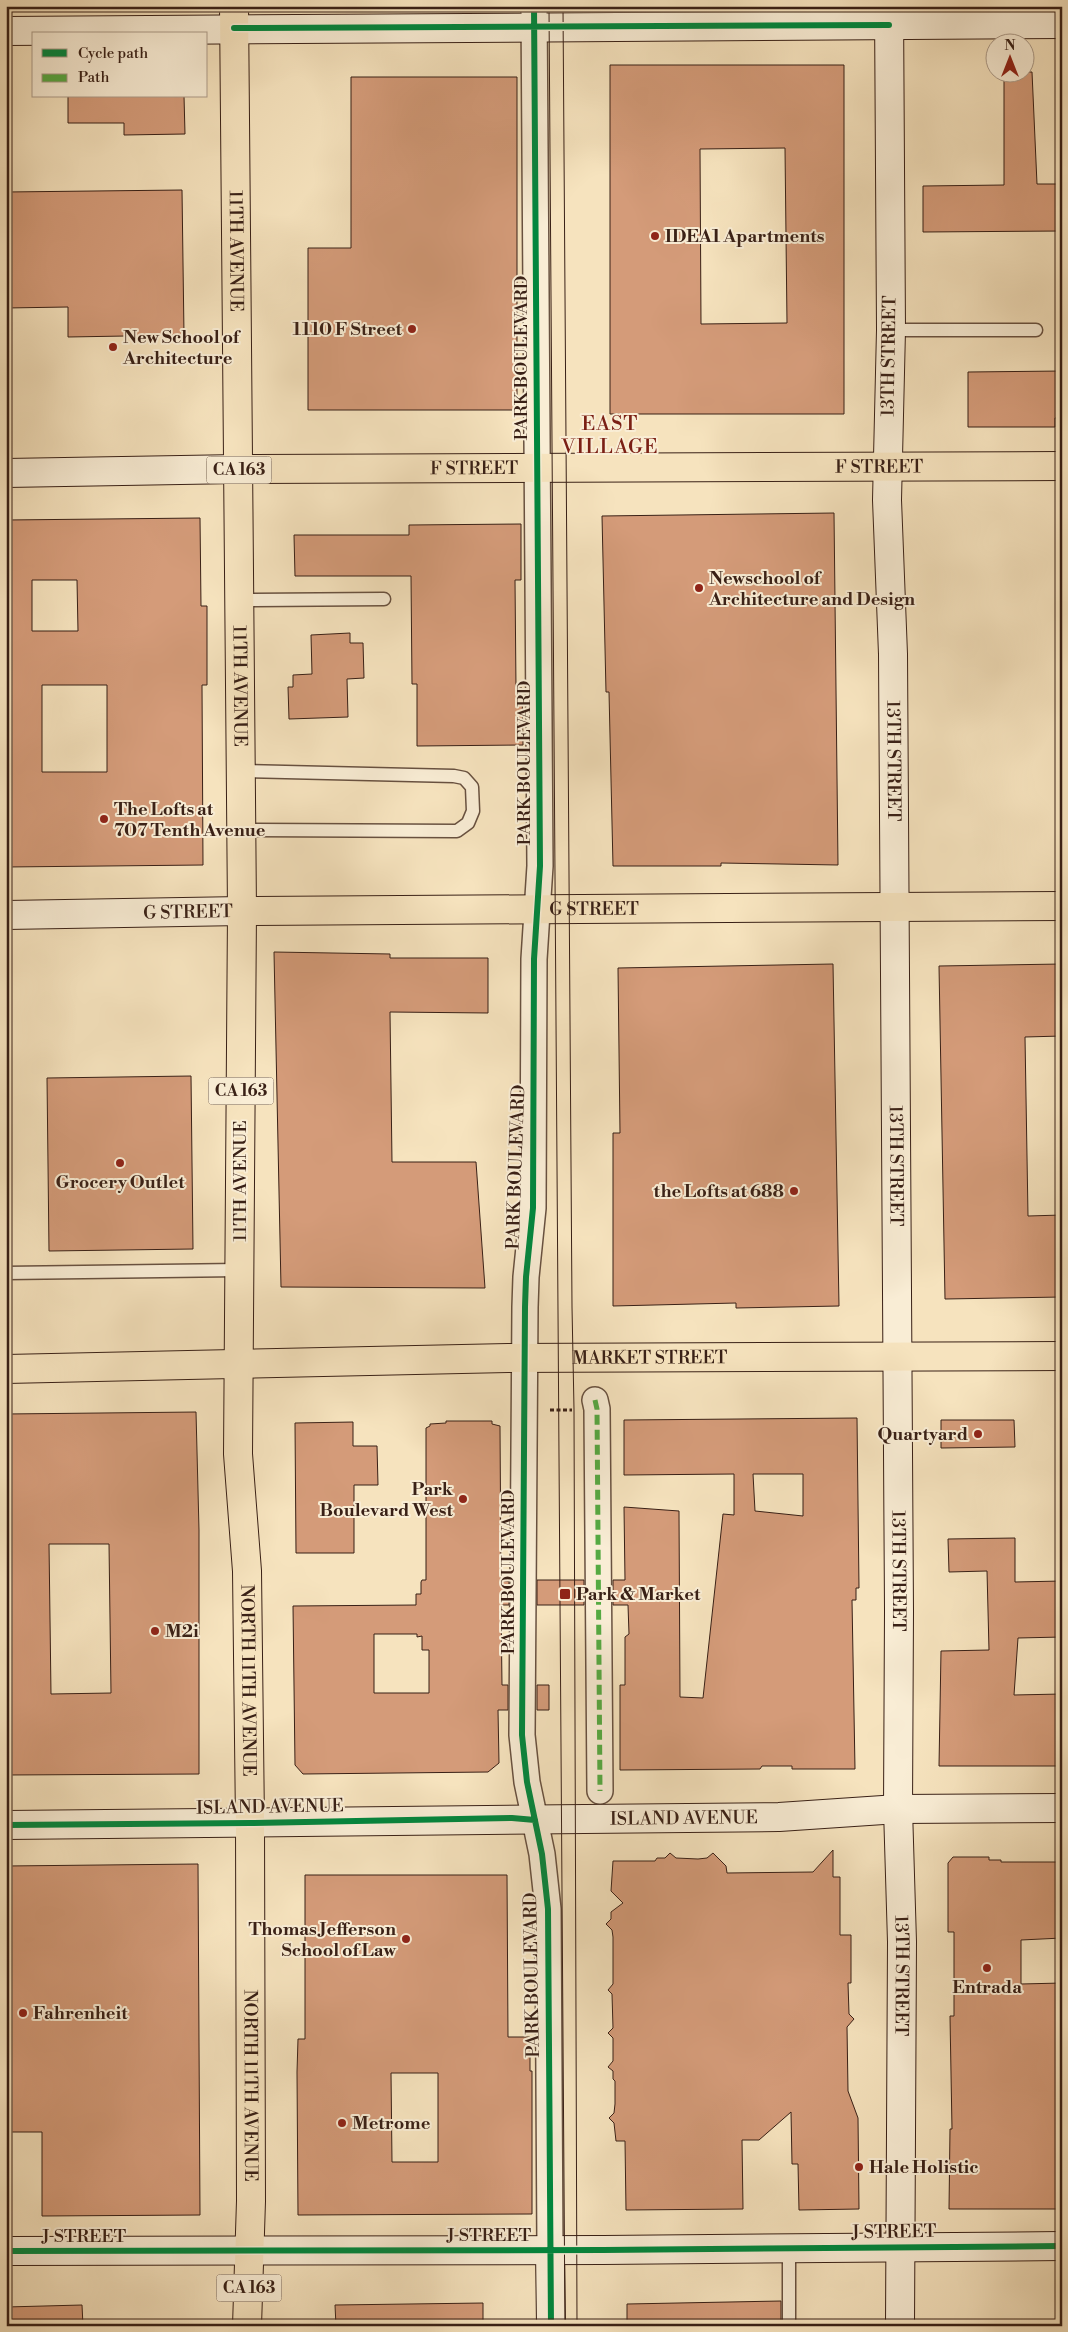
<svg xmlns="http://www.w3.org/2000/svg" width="1068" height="2332" viewBox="0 0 1068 2332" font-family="'Libre Bodoni',serif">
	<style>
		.building { fill: #d49b79; stroke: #392016; fill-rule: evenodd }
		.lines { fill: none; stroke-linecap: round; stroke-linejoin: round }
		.lane-casing { stroke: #685140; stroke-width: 15 }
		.street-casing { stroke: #685140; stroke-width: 28 }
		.secondary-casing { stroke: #392016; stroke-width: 30 }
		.primary-casing { stroke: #392016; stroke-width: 30 }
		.path { stroke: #392016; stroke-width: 3; stroke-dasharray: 4 2.5; stroke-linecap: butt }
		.lane { stroke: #f9edd5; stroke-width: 12 }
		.street { stroke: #f9edd5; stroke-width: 25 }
		.secondary { stroke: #f9edd5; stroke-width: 28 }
		.primary { stroke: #f6e3be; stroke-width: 28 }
		.tram { stroke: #392016; stroke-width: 1 }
		.quiet { stroke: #55aa42; stroke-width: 5; stroke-dasharray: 10 5; stroke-linecap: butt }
		.cycleway-casing { stroke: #f9edd5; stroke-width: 9 }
		.cycleway { stroke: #00873e; stroke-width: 6 }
		.poi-dot { fill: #8f2418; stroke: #f9edd5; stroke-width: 2 }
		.labels { text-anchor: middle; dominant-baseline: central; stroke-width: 4; stroke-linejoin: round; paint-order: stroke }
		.shield { fill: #f9edd5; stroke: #735e4f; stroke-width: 1 }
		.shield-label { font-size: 16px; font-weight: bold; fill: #392016 }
		.poi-label { font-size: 18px; font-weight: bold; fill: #392016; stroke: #f9edd5; text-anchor: start }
		.street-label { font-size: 18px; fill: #392016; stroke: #f9edd5 }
		.quarter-label { font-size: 20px; letter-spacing: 1px; fill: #7a1f14; stroke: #f9edd5 }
	</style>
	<rect width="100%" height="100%" fill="#f6e3be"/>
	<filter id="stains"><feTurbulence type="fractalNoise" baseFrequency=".004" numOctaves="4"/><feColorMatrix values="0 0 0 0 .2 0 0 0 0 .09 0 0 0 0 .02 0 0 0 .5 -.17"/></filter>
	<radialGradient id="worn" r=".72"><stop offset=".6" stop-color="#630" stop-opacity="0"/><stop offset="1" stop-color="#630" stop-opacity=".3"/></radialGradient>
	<path class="building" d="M610 65H844V414H610ZM785 148 787 323 701 324 700 149Z
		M1004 72H1032L1037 184H1062V231L923 232V186L1004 185Z
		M351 77H517V410H308V248H351Z
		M68 96H184L185 134 124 135V123H68Z
		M182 190 184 335 68 337V307L6 308V192Z
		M1062 371V418H1055V427H968V372Z
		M834 513 838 865 721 863V866H613L609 692H606L602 516Z
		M200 518 201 606H207V685H202L203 865 6 867V520ZM32 580H77L78 631H32ZM42 685H107V772H42Z
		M521 524V580H515L516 688H522L523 745 417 746V684H412L411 576H295L294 535H409V525Z
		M350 633V643H363L364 678 347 679 348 717 289 719 288 687H293V675L312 674 311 635Z
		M274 952 390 954V958H488V1013L390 1012 392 1162H476L485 1288 281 1287Z
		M833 964 839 1306 736 1308V1303L613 1306V1133H620L618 968Z
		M1062 964V1036L1025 1037 1028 1216 1062 1215V1297L945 1299 939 966Z
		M191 1076 193 1249 49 1251 47 1078Z
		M196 1412 199 1530V1774L6 1775V1414ZM49 1544H109L111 1693 51 1694Z
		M857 1418 859 1588H856V1600H852L855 1769H792V1766H762L760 1769 620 1770V1685H625V1637L629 1634 628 1605H613V1580H625L624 1507 679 1511 680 1697 703 1698 723 1514 734 1515V1474L624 1475V1420ZM753 1474H803V1516L755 1511Z
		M941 1420H1014L1015 1447 941 1448Z
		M446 1421H492V1424L500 1426 501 1581H509V1605H501L502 1685H508V1710H498L499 1763 488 1772 303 1774 295 1765 293 1606 416 1605V1594H421V1582L422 1580H426V1428L430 1426V1424L446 1423ZM374 1634H417V1637L422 1636V1650H429V1693H374Z
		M353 1422V1446H377L378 1485H354V1553H296L295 1423Z
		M1015 1538V1582L1062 1581V1637L1018 1638 1014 1695 1062 1694V1766H939L941 1651 989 1650 987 1571 949 1572 948 1539Z
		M537 1580H584V1605H537Z
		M537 1685H549V1710H537Z
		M833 1850V1877H840V1935H851V1983H848L849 2014 854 2019 847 2027 848 2091 858 2118 859 2209 799 2210 798 2164H792L791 2112 759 2140H742L743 2209 626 2210 625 2141H616L614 2123 609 2118 614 2113 615 2104V2081L613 2079V2071L608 2067 613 2061V2038L608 2033 613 2028 612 1994 608 1990 613 1984V1937L612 1930 606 1924 611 1919V1912L623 1903 611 1891 613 1861H655L657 1858H665L670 1853 676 1858 698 1859 707 1858 713 1853 726 1866 727 1873 813 1872Z
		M953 1857H989V1860H1001V1862H1062V1938L1021 1940V1984L1062 1983V2209H949L950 2129H952L950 2016H954V1932H948V1863Z
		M198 1864 200 2215 42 2216V2132H6V1866Z
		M305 1875H507L508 2037H530V2071H532V2214L298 2215 297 2072 298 2039H305ZM391 2073H438V2162H392Z
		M781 2301V2326H627V2304Z
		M483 2303V2326H336L335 2305Z
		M82 2305 83 2326H6V2307Z"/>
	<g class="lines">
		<defs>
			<path id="lane" d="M891 330H1036
				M240 600 384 599
				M241 771 454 776 464 778 472 787 473 811 468 823 457 831 242 830
				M6 1273 239 1270
				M789 2248V2326"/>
			<path id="street" d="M534 6 540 866 534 959 533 1208 526 1277 525 1307 522 1735 527 1782 542 1854 548 1909 550 2250
				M595 1400 597 1409 600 1791"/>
			<g id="secondary">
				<path id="s1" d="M889 6 891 330 887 500 893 654 899 1611 898 1809 902 1942 900 2326"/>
				<path d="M6 31 1062 24"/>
				<path d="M6 473 239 469"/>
				<path id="s2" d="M6 915 242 911"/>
				<path id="s3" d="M6 1825 779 1817 898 1809 1062 1808"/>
				<path d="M550 2250 551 2326"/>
				<path d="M6 2251 603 2250 1062 2246"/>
			</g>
			<g id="primary">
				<path id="s4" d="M234 6 242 911 238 1454 247 1571 250 1823 251 2201 247 2326"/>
				<path id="s5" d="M239 469 1062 466"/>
				<path id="s6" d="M242 911 1062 906"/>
				<path id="s7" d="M6 1369 508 1358 1062 1356"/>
			</g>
		</defs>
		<use href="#lane" class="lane-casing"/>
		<use href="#street" class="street-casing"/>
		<use href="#secondary" class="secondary-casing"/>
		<use href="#primary" class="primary-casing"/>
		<path class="path" d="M550 1410H572"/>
		<use href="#lane" class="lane"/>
		<use href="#street" class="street"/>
		<use href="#secondary" class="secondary"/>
		<use href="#primary" class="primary"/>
		<path class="tram" d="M549 6 565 2326
			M563 6 572 1307 574 1409 577 2326"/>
		<path class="quiet" d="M595 1400 597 1409 600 1791"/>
		<defs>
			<path id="cycleway" d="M534 6 540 866 534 959 533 1208 526 1277 525 1307 522 1735 527 1782 542 1854 548 1909 551 2326
				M234 28 889 25
				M6 1825 250 1823 512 1818 535 1820
				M6 2251 603 2250 1062 2246"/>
		</defs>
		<use href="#cycleway" class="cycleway-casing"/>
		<use href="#cycleway" class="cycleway"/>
	</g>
	<g class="poi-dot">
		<circle cx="655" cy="236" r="5"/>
		<circle cx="412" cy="329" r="5"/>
		<circle cx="113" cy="347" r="5"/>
		<circle cx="699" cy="588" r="5"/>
		<circle cx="104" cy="819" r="5"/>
		<circle cx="120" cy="1163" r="5"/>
		<circle cx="794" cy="1191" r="5"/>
		<circle cx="978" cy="1434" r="5"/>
		<circle cx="463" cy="1499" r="5"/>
		<rect x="559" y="1588" width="12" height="12" rx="2.5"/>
		<circle cx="155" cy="1631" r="5"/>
		<circle cx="406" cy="1939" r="5"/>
		<circle cx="987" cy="1968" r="5"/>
		<circle cx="23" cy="2013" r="5"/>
		<circle cx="342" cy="2123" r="5"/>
		<circle cx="859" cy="2167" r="5"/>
	</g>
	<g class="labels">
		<g class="shield">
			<rect x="206.5" y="456.5" width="65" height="27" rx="4"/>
			<rect x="208.5" y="1077.5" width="65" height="27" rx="4"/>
			<rect x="216.5" y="2274.5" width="65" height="27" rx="4"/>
		</g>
		<g class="shield-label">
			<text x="239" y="470">CA 163</text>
			<text x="241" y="1091">CA 163</text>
			<text x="249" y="2288">CA 163</text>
		</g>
		<g class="poi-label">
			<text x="665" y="236">IDEA1 Apartments</text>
			<text x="402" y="329" text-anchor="end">1110 F Street</text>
			<text x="123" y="337">New School of<tspan x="123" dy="21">Architecture</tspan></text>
			<text x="709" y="578">Newschool of<tspan x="709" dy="21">Architecture and Design</tspan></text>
			<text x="114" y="809">The Lofts at<tspan x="114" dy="21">707 Tenth Avenue</tspan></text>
			<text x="120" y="1182" text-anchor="middle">Grocery Outlet</text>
			<text x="784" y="1191" text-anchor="end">the Lofts at 688</text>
			<text x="968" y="1434" text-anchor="end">Quartyard</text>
			<text x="453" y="1489" text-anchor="end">Park<tspan x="453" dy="21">Boulevard West</tspan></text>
			<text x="576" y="1594">Park &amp; Market</text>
			<text x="165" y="1631">M2i</text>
			<text x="396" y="1929" text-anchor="end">Thomas Jefferson<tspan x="396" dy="21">School of Law</tspan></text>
			<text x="987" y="1987" text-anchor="middle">Entrada</text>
			<text x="33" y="2013">Fahrenheit</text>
			<text x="352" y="2123">Metrome</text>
			<text x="869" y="2167">Hale Holistic</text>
		</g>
		<g class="street-label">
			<text stroke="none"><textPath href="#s4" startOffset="245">11TH AVENUE</textPath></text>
			<text transform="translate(889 356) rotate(-89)">13TH STREET</text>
			<text transform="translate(521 358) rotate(-90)">PARK BOULEVARD</text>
			<text stroke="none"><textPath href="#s5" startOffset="640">F STREET</textPath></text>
			<text stroke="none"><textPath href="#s5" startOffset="235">F STREET</textPath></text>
			<text stroke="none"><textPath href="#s4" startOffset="680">11TH AVENUE</textPath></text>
			<text stroke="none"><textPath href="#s1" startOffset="755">13TH STREET</textPath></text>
			<text transform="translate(524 763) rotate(-90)">PARK BOULEVARD</text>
			<text stroke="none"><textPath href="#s6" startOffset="352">G STREET</textPath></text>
			<text stroke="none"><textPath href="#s2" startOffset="182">G STREET</textPath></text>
			<text stroke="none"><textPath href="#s1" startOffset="1160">13TH STREET</textPath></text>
			<text transform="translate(516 1167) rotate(-88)">PARK BOULEVARD</text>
			<text transform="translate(240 1181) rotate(-90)">11TH AVENUE</text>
			<text stroke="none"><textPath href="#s7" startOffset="644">MARKET STREET</textPath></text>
			<text stroke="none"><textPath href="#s1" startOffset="1565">13TH STREET</textPath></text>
			<text transform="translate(508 1572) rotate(-90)">PARK BOULEVARD</text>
			<text stroke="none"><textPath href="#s4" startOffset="1675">NORTH 11TH AVENUE</textPath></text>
			<text transform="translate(270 1807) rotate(-1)">ISLAND AVENUE</text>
			<text stroke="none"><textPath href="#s3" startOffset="678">ISLAND AVENUE</textPath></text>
			<text transform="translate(532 1975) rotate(-91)">PARK BOULEVARD</text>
			<text stroke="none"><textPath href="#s1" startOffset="1970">13TH STREET</textPath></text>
			<text stroke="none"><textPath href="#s4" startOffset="2080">NORTH 11TH AVENUE</textPath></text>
			<text transform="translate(894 2232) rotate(-1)">J STREET</text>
			<text x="489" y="2235">J STREET</text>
			<text x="84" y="2236">J STREET</text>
		</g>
		<g class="quarter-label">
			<text x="610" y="424">EAST<tspan x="610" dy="23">VILLAGE</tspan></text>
		</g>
	</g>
	<rect width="1068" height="2332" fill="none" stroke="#f6e3be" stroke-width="25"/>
	<rect x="8" y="8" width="1053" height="2317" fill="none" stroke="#392016" stroke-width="2.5"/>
	<rect x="12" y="12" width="1043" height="2307" fill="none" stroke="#392016"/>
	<rect x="32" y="32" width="175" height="65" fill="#f9edd5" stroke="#ac9b89"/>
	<rect x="42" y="49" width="25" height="8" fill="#00873e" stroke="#ac9b89"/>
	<text x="78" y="58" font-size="15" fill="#392016">Cycle path</text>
	<rect x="42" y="74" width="25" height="8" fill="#55aa42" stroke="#ac9b89"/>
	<text x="78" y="82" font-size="15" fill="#392016">Path</text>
	<g transform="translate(1010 58)"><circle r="24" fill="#f9edd5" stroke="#ac9b89"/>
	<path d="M0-4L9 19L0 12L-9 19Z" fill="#8f2418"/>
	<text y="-8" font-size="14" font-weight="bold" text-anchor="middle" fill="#392016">N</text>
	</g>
	<rect width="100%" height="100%" filter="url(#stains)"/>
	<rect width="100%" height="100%" fill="url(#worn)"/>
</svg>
